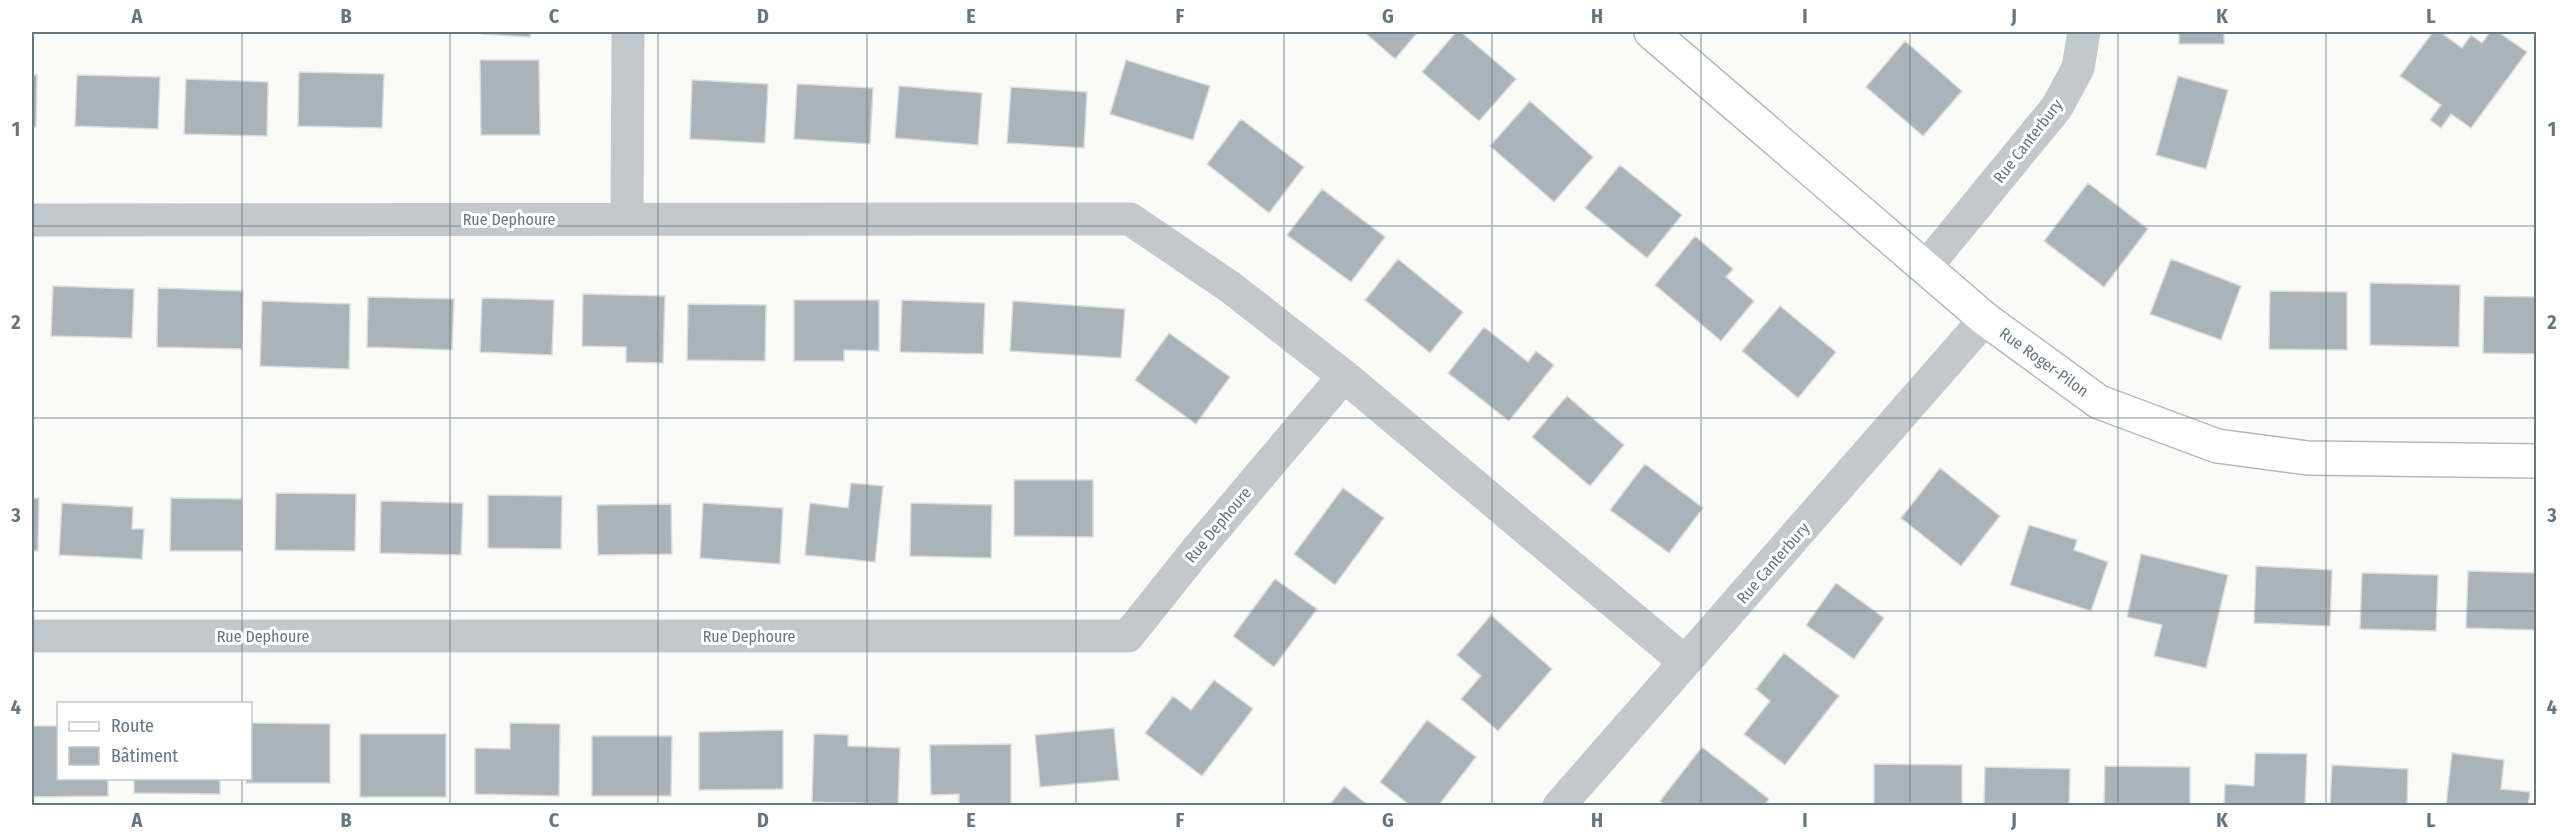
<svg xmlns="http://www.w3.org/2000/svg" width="2568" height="837" viewBox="0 0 2568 837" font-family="'Fira Sans Condensed',sans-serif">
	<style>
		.building { fill: #aab3b9; stroke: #dcdcda; stroke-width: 1.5 }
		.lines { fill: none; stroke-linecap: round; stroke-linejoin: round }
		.secondary-casing { stroke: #b3babf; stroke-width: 36 }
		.street { stroke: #c3c8cc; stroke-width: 33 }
		.secondary { stroke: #fff; stroke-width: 33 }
		.grid { fill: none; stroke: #657683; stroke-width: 1.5; stroke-opacity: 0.55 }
		.labels { text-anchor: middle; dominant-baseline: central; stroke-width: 6; stroke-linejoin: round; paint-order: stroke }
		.street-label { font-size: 16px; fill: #657683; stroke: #fff }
		.neatline { fill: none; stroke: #657683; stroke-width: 2 }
		.grid-label { font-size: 20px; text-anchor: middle; font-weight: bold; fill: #657683 }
	</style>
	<rect width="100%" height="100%" fill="#fafaf8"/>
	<path class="building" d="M482 32H531L530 37 482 34Z
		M1364 32H1418L1395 59Z
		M1456 32H1461L1516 79 1479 121 1422 72Z
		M2179 32H2224V44H2179Z
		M2433 32H2440L2462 48 2471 35 2482 43 2490 32H2498L2527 52 2471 128 2451 114 2441 128 2430 120 2441 105 2400 76Z
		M1905 41 1962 91 1923 136 1866 87Z
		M480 60H539L540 135H481Z
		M1126 60 1210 86 1193 140 1110 114Z
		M299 72 384 74 382 128 298 126Z
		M32 75H37L36 127H32Z
		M77 75 160 77 158 129 75 126Z
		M2178 76 2228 90 2206 169 2156 155Z
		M186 79 268 82 267 136 184 134Z
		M692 80 768 84 765 143 690 139Z
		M797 84 873 88 870 144 794 139Z
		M899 86 982 93 978 145 895 138Z
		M1011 87 1087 92 1084 148 1007 143Z
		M1530 101 1593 157 1554 202 1490 146Z
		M1241 119 1304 167 1269 213 1207 164Z
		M1620 165 1682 215 1647 258 1585 208Z
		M2088 183 2148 229 2104 287 2044 241Z
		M1322 189 1385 237 1351 282 1287 235Z
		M1695 236 1733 269 1726 277 1754 301 1721 341 1655 285Z
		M1398 259 1463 312 1430 353 1365 300Z
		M2171 259 2241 286 2221 340 2150 314Z
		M2370 283 2460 285 2459 347 2370 345Z
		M53 286 134 289 132 338 51 336Z
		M158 288 243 291 242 349 157 347Z
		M2270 291 2347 292V350L2269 349Z
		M583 294 665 296 663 363 626 362V347L582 346Z
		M2484 296 2536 297V354L2483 353Z
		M368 297 454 299 452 350 367 347Z
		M482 298 554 300 552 355 480 352Z
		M794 300H879V351L844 350V361H794Z
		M902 300 985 303 983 354 900 352Z
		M262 301 350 304 349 369 260 366Z
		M1013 301 1125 309 1121 358 1010 351Z
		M688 304 766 305 765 361 687 360Z
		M1780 306 1836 352 1798 398 1742 351Z
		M1484 327 1528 362 1536 351 1554 365 1509 421 1448 373Z
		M1169 333 1230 377 1196 424 1135 380Z
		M1567 396 1624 445 1590 486 1532 437Z
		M1645 464 1703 508 1669 553 1610 510Z
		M1940 468 2000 516 1961 566 1901 518Z
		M1014 480H1093V537L1014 536Z
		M851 483 883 486 875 562 805 555 810 503 848 508Z
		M1343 488 1384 518 1335 585 1294 554Z
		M276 493 356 494 355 551 275 550Z
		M488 495 562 496 561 549 488 548Z
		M32 498H39L38 551H32Z
		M171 498 242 499V551H170Z
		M381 501 463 503 461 555 380 553Z
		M62 503 133 507 132 529H144L142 559 59 555Z
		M703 503 783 508 780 564 700 558Z
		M911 503 992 505 991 558 910 556Z
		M671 504 672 554 598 555 597 505Z
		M2029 525 2077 540 2074 550 2108 562 2091 611 2010 585Z
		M2141 554 2228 575 2206 668 2154 656 2162 625 2127 617Z
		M2256 566 2332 570 2330 626 2254 623Z
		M2468 571 2536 573V630L2466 628Z
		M2362 573 2438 575 2436 631 2360 629Z
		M1275 579 1317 609 1274 667 1233 636Z
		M1836 583 1884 618 1854 659 1806 625Z
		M1491 615 1552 669 1498 731 1461 699 1481 676 1457 655Z
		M1784 653 1839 696 1785 765 1744 734 1770 701 1756 689Z
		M1214 680 1253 709 1202 776 1145 733 1173 696 1191 710Z
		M1427 720 1476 757 1438 806H1411L1380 782Z
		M250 723 330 724V783H246V778H250Z
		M510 723 560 724 559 796 475 794V748L510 749Z
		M32 726H58V778H108V796L32 797Z
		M1114 728 1119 780 1040 787 1035 735Z
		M783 730V789L699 790V732Z
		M360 734H446V797H360Z
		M814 734 848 735V746L900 748 898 804 812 802Z
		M592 736H672L671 796H592Z
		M1011 744V806H959V794L931 795 930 745Z
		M1702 747 1769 799 1764 806H1666L1660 801Z
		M2255 753 2307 754 2305 806H2224L2225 784 2254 786Z
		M2452 753 2504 760 2501 789 2530 792 2528 806H2446Z
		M1874 764 1962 765V806H1874Z
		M2332 765 2408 769 2407 806H2330Z
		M2105 766 2190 767V806H2104Z
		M1985 767 2070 769 2069 806H1984Z
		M134 778H220V794L134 793Z
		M1344 786 1369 806H1329Z"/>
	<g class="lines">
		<defs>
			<path id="secondary" d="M1651 32 1985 319 2099 402 2217 446 2308 458 2536 461"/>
		</defs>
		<use href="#secondary" class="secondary-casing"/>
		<path class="street" d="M627 218 628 32
			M32 220 1130 219 1230 287 1344 376 1685 662
			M1926 267 2057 107 2078 68 2084 32
			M32 636H1128L1195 552 1344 376
			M1559 806 1985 319"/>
		<use href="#secondary" class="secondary"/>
	</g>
	<path class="grid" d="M242 32V704M450 32V806M658 32V806M867 32V806M1076 32V806M1284 32V806M1492 32V806M1701 32V806M1910 32V806M2118 32V806M2326 32V806M32 226H2536M32 418H2536M32 611H2536M242 778V806"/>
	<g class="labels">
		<g class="street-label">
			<text transform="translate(2028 141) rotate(-52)">Rue Canterbury</text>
			<text x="509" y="219">Rue Dephoure</text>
			<text transform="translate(2044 362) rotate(36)">Rue Roger-Pilon</text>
			<text transform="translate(1218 525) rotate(-50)">Rue Dephoure</text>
			<text transform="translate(1773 563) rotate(-49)">Rue Canterbury</text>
			<text x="263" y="636">Rue Dephoure</text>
			<text x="749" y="636">Rue Dephoure</text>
		</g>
	</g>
	<rect width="2568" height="837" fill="none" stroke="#ffffff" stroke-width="66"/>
	<rect x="57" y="702" width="195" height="78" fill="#ffffff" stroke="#c1c8cd" stroke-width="1.5"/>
	<rect x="69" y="722" width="30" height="9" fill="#ffffff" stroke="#c1c8cd" stroke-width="1.5"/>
	<text x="111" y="732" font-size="18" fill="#657683">Route</text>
	<rect x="69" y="747" width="30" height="18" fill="#aab3b9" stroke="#c1c8cd" stroke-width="1.5"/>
	<text x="111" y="762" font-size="18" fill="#657683">Bâtiment</text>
	<rect x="33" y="33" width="2502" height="771" class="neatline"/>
	<g class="grid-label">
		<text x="137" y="23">A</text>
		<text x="346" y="23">B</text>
		<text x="554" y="23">C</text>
		<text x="763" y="23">D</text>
		<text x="971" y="23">E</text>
		<text x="1180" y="23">F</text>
		<text x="1388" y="23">G</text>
		<text x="1597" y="23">H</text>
		<text x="1805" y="23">I</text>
		<text x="2014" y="23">J</text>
		<text x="2222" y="23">K</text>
		<text x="2431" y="23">L</text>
		<text x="16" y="136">1</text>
		<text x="2552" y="136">1</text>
		<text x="16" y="329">2</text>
		<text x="2552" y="329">2</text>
		<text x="16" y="522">3</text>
		<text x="2552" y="522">3</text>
		<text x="16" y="714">4</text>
		<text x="2552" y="714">4</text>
		<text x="137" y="827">A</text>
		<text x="346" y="827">B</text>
		<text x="554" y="827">C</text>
		<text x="763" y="827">D</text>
		<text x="971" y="827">E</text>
		<text x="1180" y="827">F</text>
		<text x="1388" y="827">G</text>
		<text x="1597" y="827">H</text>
		<text x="1805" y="827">I</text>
		<text x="2014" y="827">J</text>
		<text x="2222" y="827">K</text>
		<text x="2431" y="827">L</text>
	</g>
</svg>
